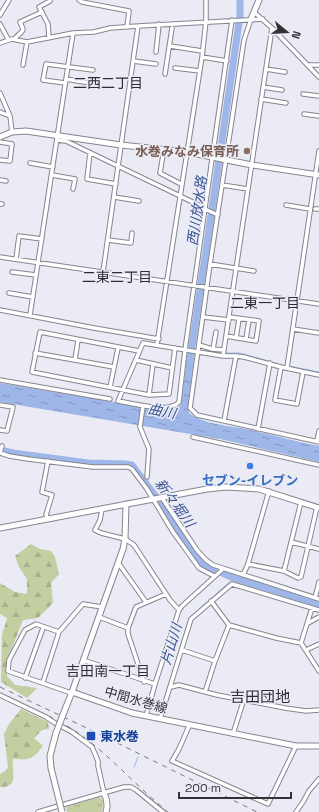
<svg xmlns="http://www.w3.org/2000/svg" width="319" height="812" viewBox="0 0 319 812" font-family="'Space Grotesk','Noto Sans JP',sans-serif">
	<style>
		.forest { fill: url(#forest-firs) }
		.park { fill: url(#park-tufts) }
		.water { fill: url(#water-ripples) }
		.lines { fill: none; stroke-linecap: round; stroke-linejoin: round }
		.stream { stroke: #9fb7e8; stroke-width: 1 }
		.river { stroke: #9fb7e8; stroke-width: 7 }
		.street-casing { stroke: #85858f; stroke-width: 5.5 }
		.secondary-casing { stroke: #85858f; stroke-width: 7 }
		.street { stroke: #fff; stroke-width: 3.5 }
		.secondary { stroke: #fff; stroke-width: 5 }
		.rail { stroke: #78787f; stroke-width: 1; stroke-dasharray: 5 5; stroke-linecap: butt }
		.secondary-bridge-casing { stroke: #85858f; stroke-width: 7; stroke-linecap: butt }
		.secondary-bridge { stroke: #fff; stroke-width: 5 }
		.education-dot { fill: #8d6e63; stroke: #ebebf6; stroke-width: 1.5 }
		.shop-dot { fill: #3f7fe0; stroke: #ebebf6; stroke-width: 1.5 }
		.transit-dot { fill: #1a4fb4; stroke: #ebebf6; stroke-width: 1.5 }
		.labels { text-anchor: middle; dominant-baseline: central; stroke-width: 3; stroke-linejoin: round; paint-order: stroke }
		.education-label { font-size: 13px; font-weight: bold; fill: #785e54; stroke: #ebebf6; text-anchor: end }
		.shop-label { font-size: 13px; font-weight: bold; fill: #366cbe; stroke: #ebebf6 }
		.street-label { font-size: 13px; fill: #323236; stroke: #ebebf6 }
		.transit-label { font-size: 13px; font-weight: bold; fill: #164399; stroke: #ebebf6; text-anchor: start }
		.neighbourhood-label { font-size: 14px; fill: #2d2d35; stroke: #ebebf6 }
		.water-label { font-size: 14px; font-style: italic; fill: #395491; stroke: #ebebf6 }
		.quarter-label { font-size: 15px; fill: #2d2d35; stroke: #ebebf6 }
	</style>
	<defs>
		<pattern id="forest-firs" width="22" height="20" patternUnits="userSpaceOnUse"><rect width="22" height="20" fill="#c3cea1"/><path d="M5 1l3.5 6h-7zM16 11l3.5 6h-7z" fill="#a8b18b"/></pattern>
		<pattern id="park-tufts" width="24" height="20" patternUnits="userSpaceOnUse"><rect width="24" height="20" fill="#c3cea1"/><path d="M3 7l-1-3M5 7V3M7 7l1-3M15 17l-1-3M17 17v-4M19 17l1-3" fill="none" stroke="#a8b18b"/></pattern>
		<pattern id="water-ripples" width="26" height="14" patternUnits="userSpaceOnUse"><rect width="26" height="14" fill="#9fb7e8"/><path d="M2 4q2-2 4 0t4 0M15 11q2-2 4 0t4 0" fill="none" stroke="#8295bd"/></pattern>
	</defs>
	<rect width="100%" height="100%" fill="#ebebf6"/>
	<path class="forest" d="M31 544 40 549 51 551 55 557 59 574 51 583 53 603 38 618 23 620 7 660V676L15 685 37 688 27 698 1 682 2 635 7 618 0 614V583L15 592 27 594V579L19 567 15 556Z
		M21 709 48 722 49 729 42 730 34 738 43 746C32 760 30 760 13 759 11 771 20 788 0 787V774L5 771 8 767 4 734 9 724Z"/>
	<path class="park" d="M99 797 103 800 102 812H67L66 807Z"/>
	<path class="water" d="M187 357 194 358 188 404 189 413C204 424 223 425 241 428 267 433 293 441 319 446V462L220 439 0 402V383L170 411 178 409 181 404Z"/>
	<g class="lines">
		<path class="stream" d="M226 353H240L285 366
			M289 366 319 372
			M167 691 189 618 234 578
			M134 767 138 757"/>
		<path class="river" d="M189 367 240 16V0
			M0 450 13 453 88 463 125 464 132 465 154 494 194 554 204 565 234 578 319 604"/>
		<defs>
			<path id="street" d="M79 0 82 2 129 11 127 27
				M254 12 272 28 319 77
				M0 15 9 0
				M251 19 244 40 210 264 190 408 197 415 319 442
				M0 24 8 39
				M49 38 48 24 39 7 50 1
				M15 39C17 34 23 33 23 29L20 22 42 12
				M0 43 12 39 27 42 73 33 94 32 110 28 138 26 263 19
				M170 46 202 51
				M156 52 159 24
				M202 57 227 61
				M133 61 156 64
				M23 65 27 42
				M309 65H319
				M175 68 200 71
				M266 69 285 72
				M165 74 172 28
				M66 79 90 83
				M65 83 43 80 46 64 93 70
				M263 87 282 90
				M0 93 10 116 12 132
				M303 94 319 96
				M261 99 286 103
				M0 112 10 116
				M304 114 319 116
				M57 140 66 141 205 208 185 350 179 402C170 414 132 403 118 401L143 343 223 356H236L244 357 281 367 319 375
				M0 142 12 144 10 161 0 160
				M164 149 160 173 181 184
				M90 153 87 179 116 184
				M30 163 53 167
				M52 175 75 179 73 189
				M0 180 6 181
				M222 185 248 189
				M114 197 139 201
				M0 204H2
				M286 205 310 209
				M205 208 232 20
				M205 209 218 215
				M315 209H319
				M108 240 131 243 132 233
				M0 257 319 304
				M16 259 19 236 42 239
				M210 264 254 271
				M12 272 36 275
				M103 272 138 26
				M9 293 33 297
				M0 310 94 328 159 339
				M30 315 73 33
				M203 317 229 320
				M293 329 319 333
				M226 336 256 341 259 321 229 317
				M236 338 239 319
				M246 339 249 320
				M157 344 202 57 206 21V0
				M199 345 212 349 224 350
				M213 349 216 332
				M139 351 40 332 32 372 149 395 169 394 175 348
				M35 353 114 367
				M223 356 272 28
				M75 360 78 340
				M136 360 172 368
				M281 367 275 400 297 404 303 372
				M287 368 319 151
				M0 380 110 399
				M110 387 118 348
				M149 395 153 364
				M0 405 13 407 7 431 0 430
				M143 406 140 427 149 449 147 477
				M224 421 236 356
				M258 429 270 363
				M193 437 319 465
				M317 441 319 431
				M0 453 9 456 28 459 93 467H128L132 469 147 489 173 532 199 568 214 576
				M0 453 2 446
				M162 498 197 550 206 560 213 565 319 599
				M102 509 100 520 95 530 101 533 125 539 134 545 170 600 179 610
				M48 519 46 515 52 495 42 492 48 461
				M291 542 319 549
				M119 564 146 602
				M248 564 284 571 298 578 301 577 317 507
				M284 571 301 502
				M243 575 248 564 269 491
				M315 598 319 582
				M211 601 229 625 276 638 301 643 319 671
				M99 617 128 628
				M308 623 319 617
				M59 632 36 624 25 630 9 660 8 671 71 693
				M301 643 312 608
				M182 650 215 661
				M306 650 319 644
				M83 660 155 684
				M25 678 43 628
				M43 682 59 632 83 604 102 607
				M144 682 128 634V628L136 607 166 594
				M171 687 179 685 217 695 285 708 306 711 319 710
				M205 692 215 661 229 625
				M0 695 46 717 55 723 72 732 92 747 98 761V766L104 793
				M146 716 155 684 179 610 182 606 223 569
				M160 719 191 619 232 584 319 610
				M189 726 179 749 172 761 268 804 296 746
				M233 734 244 699
				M38 812 124 787H131L136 790 163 812
				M296 812 303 802 309 791 319 779"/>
			<path id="secondary" d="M251 19 259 0
				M0 137 12 132 26 131 121 145 187 152 252 165 319 175
				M126 504 125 539 123 549 72 692 132 713 296 746H319
				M0 528 207 489 226 487 259 489 319 508
				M66 707 72 692
				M51 768 50 756 56 733
				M104 793C107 799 108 805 106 812"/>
		</defs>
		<use href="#street" class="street-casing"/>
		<use href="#secondary" class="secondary-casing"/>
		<use href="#street" class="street"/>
		<use href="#secondary" class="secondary"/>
		<path class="rail" d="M0 687 93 731 257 812
			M49 716C58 722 69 726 78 733 111 756 137 787 168 812"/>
		<defs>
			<path id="secondary-bridge" d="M56 733 66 707
				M51 768 62 812"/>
		</defs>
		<use href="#secondary-bridge" class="secondary-bridge-casing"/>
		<use href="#secondary-bridge" class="secondary-bridge"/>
	</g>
	<circle class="education-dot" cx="247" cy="151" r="4"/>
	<circle class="shop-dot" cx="250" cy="466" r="4"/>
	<rect class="transit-dot" x="86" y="731" width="10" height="10" rx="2"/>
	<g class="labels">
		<g class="education-label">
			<text x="239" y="151">水巻みなみ保育所</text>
		</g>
		<g class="shop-label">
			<text x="250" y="480">セブン-イレブン</text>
		</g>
		<g class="street-label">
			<text transform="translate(136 700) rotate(16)">中間水巻線</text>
		</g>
		<g class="transit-label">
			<text x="100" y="736">東水巻</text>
		</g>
		<g class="neighbourhood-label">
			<text x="108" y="83">二西二丁目</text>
			<text x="117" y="277">二東二丁目</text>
			<text x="265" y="303">二東一丁目</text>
			<text x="108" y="671">吉田南一丁目</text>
		</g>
		<g class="water-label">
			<text transform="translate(197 211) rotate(-82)">西川放水路</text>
			<text transform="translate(162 411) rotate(11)">曲川</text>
			<text transform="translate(175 503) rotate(54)">新々堀川</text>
			<text transform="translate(171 644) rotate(-73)">片山川</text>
		</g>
		<g class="quarter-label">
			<text x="260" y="696">吉田団地</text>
		</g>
	</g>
	<g transform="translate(287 32) rotate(108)" stroke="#ebebf6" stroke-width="3" paint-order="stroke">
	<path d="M0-3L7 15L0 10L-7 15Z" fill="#323236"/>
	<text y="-6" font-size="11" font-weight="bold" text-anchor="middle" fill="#323236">N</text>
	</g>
	<path d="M179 792v6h112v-6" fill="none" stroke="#323236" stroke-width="2"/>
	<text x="185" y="792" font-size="12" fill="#323236" stroke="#ebebf6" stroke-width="3" paint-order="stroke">200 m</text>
</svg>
